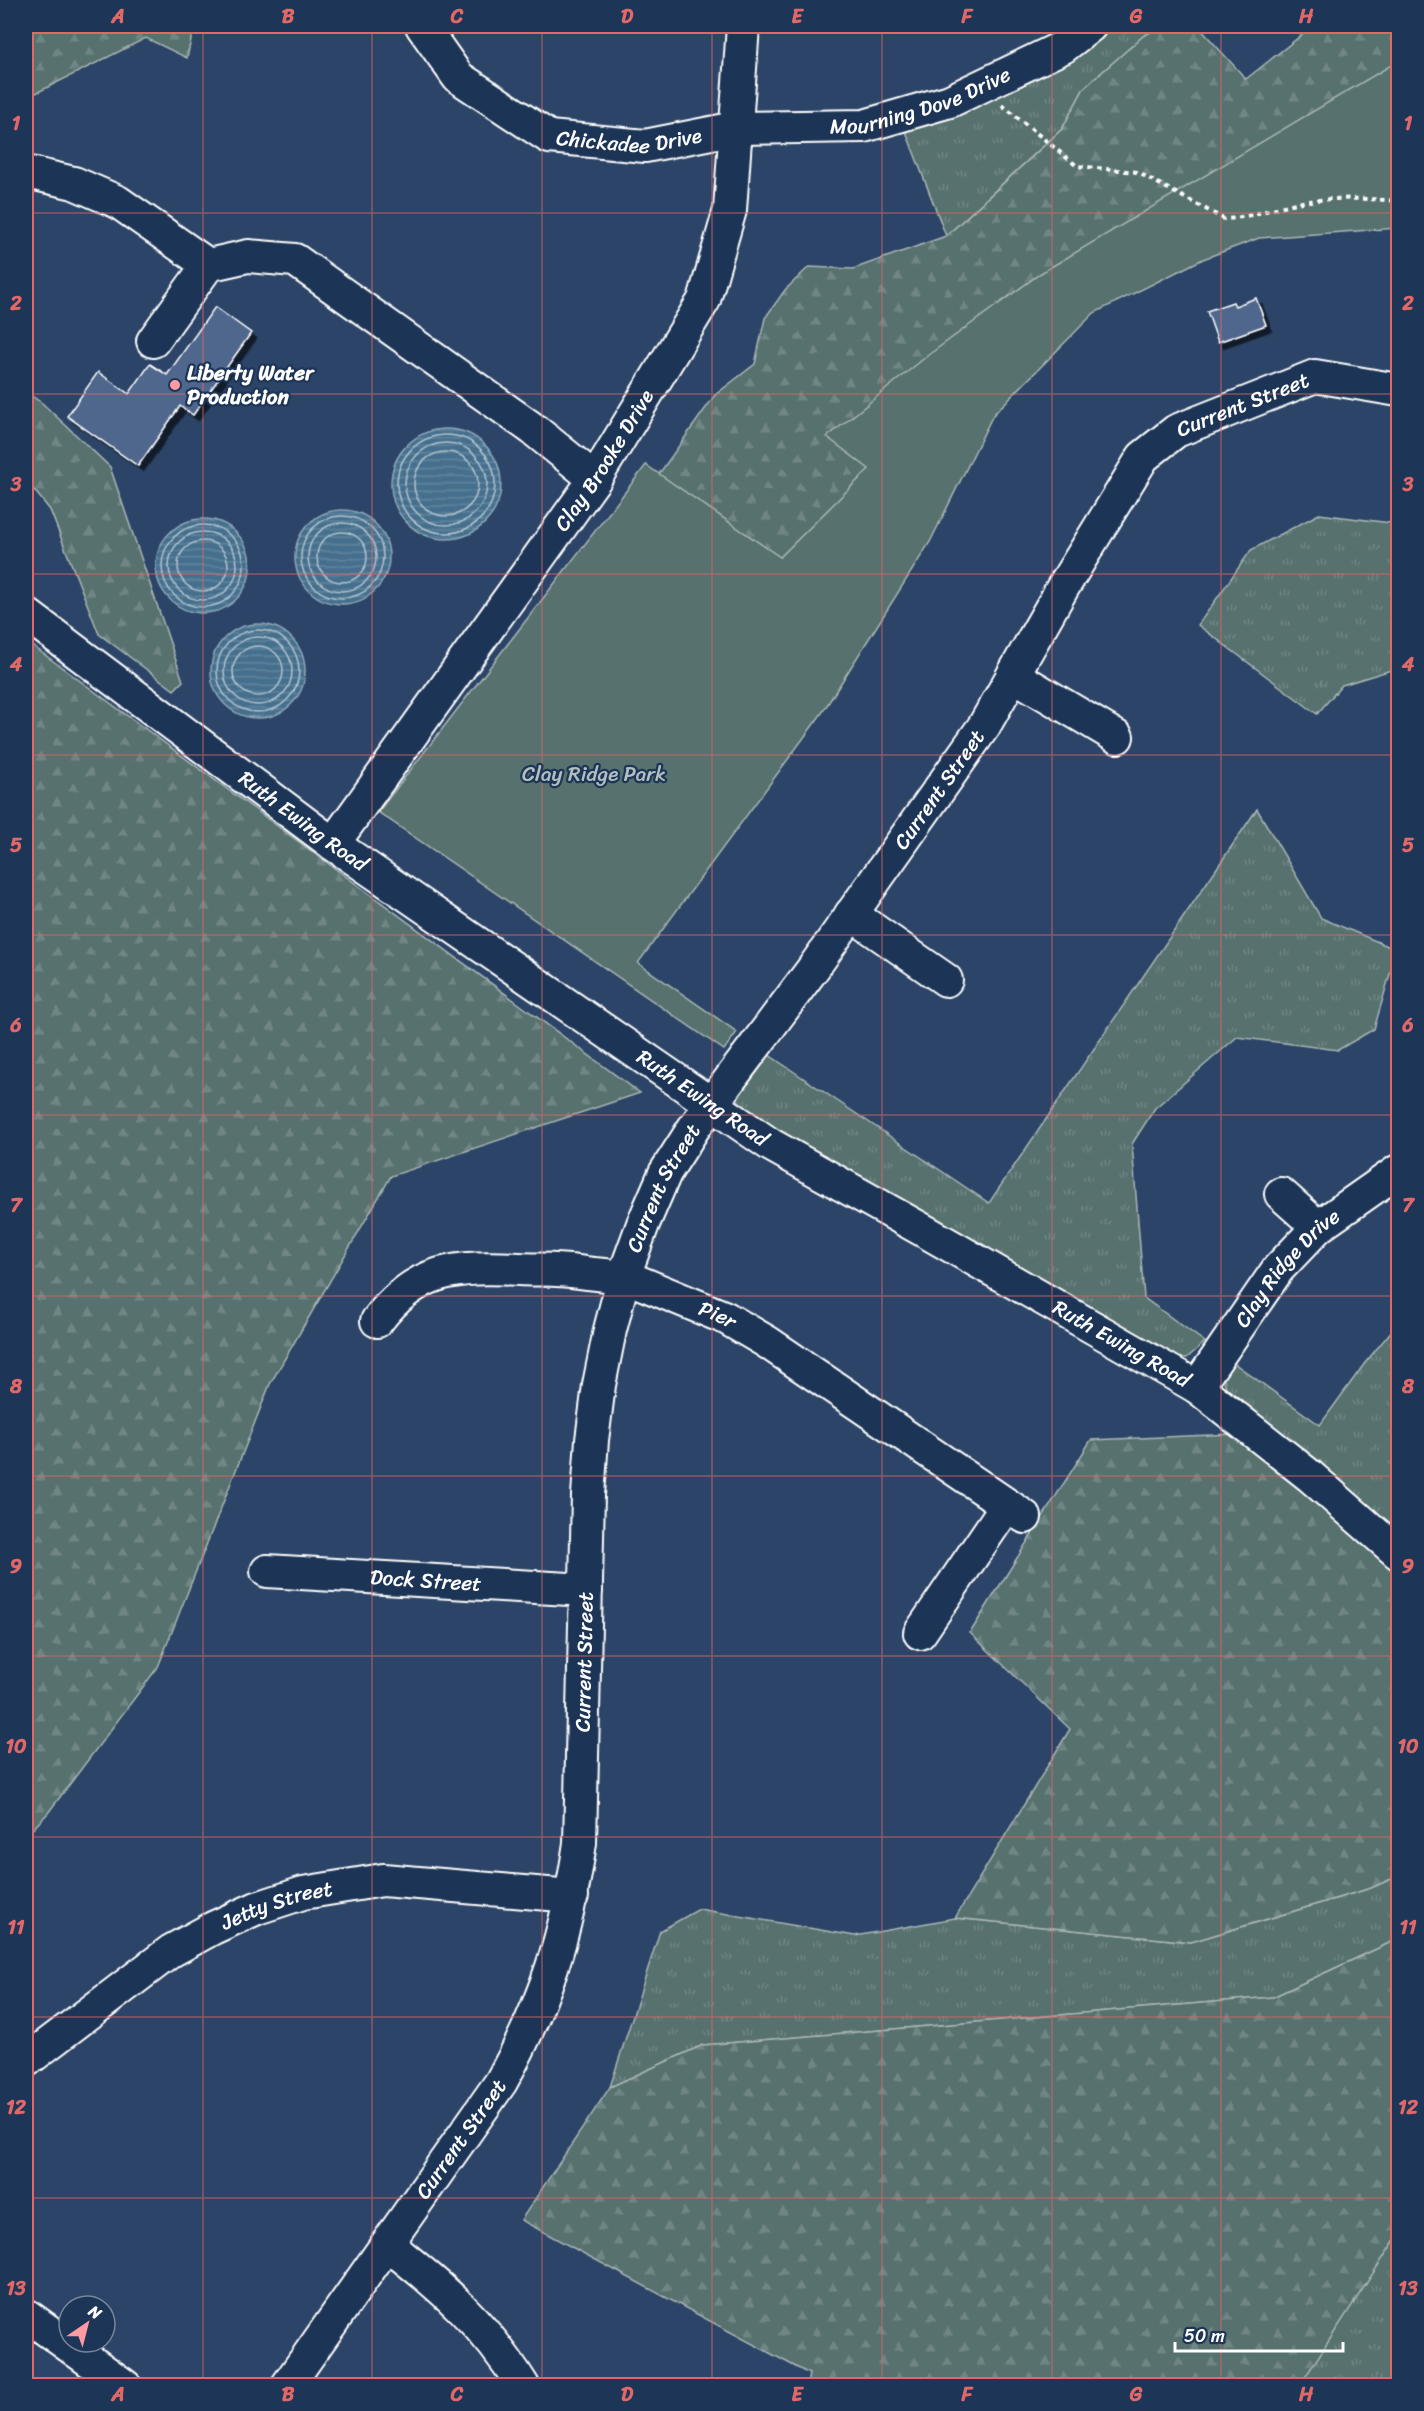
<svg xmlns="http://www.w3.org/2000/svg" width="1424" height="2411" viewBox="0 0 1424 2411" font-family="Sriracha,sans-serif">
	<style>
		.grass { fill: url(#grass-tufts); stroke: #abb8b6; stroke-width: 1.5 }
		.forest { fill: url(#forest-firs); stroke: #abb8b6; stroke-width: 1.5 }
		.park { fill: #57716e; stroke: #abb8b6; stroke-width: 1.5 }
		.water { fill: url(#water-rules); stroke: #8fa9bb; stroke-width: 1.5 }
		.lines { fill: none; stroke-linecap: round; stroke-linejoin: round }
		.shore { stroke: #b5c5d1; stroke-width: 1.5 }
		.building { fill: #50668d; stroke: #fff; stroke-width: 1.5; filter: url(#shadow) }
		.minor-casing { stroke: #fff; stroke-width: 36 }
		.path { stroke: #fff; stroke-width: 4; stroke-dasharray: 4.5 4.5; stroke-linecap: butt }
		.minor { stroke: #1d3557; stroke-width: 32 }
		.grid { fill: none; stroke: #e26868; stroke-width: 1.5; stroke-opacity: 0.55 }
		.poi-dot { fill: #ff9aa2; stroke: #1d3557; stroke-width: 2 }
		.labels { text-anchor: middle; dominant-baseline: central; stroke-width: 4.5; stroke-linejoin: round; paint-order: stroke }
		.street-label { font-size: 21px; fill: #fff; stroke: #1d3557 }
		.poi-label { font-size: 21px; font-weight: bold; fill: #fff; stroke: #1d3557; text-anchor: start }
		.park-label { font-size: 21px; fill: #b3bfbe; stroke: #1d3557 }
		.neatline { fill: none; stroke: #e26868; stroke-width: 2 }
		.grid-label { font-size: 20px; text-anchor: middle; font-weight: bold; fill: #e26868 }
	</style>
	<defs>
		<pattern id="grass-tufts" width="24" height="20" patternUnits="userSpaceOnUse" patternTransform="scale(1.5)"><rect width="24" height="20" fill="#57716e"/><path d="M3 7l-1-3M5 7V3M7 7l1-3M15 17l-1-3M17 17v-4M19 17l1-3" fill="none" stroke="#708684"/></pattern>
		<pattern id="forest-firs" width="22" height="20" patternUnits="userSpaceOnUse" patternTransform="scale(1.5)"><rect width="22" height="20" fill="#57716e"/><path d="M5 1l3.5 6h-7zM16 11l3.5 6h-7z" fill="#708684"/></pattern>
		<pattern id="water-rules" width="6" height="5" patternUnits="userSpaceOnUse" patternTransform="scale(1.5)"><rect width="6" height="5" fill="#456f8d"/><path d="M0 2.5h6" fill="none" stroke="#61859e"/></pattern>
		<filter id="shadow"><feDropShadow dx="5.5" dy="5.5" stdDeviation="0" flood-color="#0009"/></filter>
	</defs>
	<rect width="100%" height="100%" fill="#2c4467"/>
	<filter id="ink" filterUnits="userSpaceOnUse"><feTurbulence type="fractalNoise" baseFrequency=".0167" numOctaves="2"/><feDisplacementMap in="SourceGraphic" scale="12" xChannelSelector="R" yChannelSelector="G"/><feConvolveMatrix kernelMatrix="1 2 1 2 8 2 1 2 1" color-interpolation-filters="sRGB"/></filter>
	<g filter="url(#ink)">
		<path class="grass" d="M1110 26H1162L1143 36 1084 88 1062 129 946 236 905 129 1099 35Z
			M1319 514 1398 524V668L1342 685 1317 714 1198 625 1251 550Z
			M1257 809 1321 918 1397 950 1374 1029 1338 1050 1237 1037 1155 1108 1132 1144 1144 1298 1205 1342 1187 1358 1173 1357 755 1123 742 1110 737 1096 763 1051 989 1203Z
			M1398 1323V1533L1232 1397C1221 1383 1223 1375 1228 1359L1320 1425 1365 1363Z
			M1398 1876V1939L1273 1997 703 2045 610 2087 660 1931 699 1909 855 1936 955 1918 1191 1942 1371 1888Z
			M1398 2230V2385H1289Z"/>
		<path class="forest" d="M26 26H194L187 58 146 38 26 98Z
			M1162 26H1198L1246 79 1313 26H1398V185L1281 193 1038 329 817 621 631 500 659 474 715 395 755 364 765 318 785 290 809 267 853 269 946 236 1062 129 1084 88 1143 36Z
			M26 392 42 403 110 467 183 681 174 690 99 634 50 510 26 480Z
			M26 641 640 1093 391 1176 270 1384 158 1667 48 1813 26 1836Z
			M1235 1434 1398 1563V1876L1371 1888 1191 1942 955 1918 1070 1729 970 1633 1091 1440Z
			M1398 1939V2235L1300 2385H807L809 2374 521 2220 610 2087 703 2045 1273 1997Z"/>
		<path class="park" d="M1398 61V228L1259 238 1203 259 1094 313 993 415 930 542 822 713 638 963 737 1032 724 1050 378 812 646 465 780 557 869 469 827 437 927 356 1041 273Z"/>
		<path class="water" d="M391 484a55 55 0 1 1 110 0a55 55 0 1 1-110 0Z
			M295 557a47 47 0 1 1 94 0a47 47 0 1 1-94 0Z
			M156 566a47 47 0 1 1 94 0a47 47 0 1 1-94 0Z
			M211 671a47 47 0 1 1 94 0a47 47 0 1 1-94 0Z"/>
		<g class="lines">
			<path class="shore" d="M397 484a49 49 0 1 1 98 0a49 49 0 1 1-98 0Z
				M405 484a41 41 0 1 1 82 0a41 41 0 1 1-82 0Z
				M414 484a32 32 0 1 1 64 0a32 32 0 1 1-64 0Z
				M301 557a41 41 0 1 1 82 0a41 41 0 1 1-82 0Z
				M308 557a34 34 0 1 1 68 0a34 34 0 1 1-68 0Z
				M162 566a41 41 0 1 1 82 0a41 41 0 1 1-82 0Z
				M169 566a34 34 0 1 1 68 0a34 34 0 1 1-68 0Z
				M317 557a25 25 0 1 1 50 0a25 25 0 1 1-50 0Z
				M178 566a25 25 0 1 1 50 0a25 25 0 1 1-50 0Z
				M217 671a41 41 0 1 1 82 0a41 41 0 1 1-82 0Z
				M224 671a34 34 0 1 1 68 0a34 34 0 1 1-68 0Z
				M233 671a25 25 0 1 1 50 0a25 25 0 1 1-50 0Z"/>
		</g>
		<path class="building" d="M1256 298 1266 325 1218 342 1207 311 1233 302 1235 306Z
			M215 307 251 333 193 415 180 406 138 466 67 416 98 372 129 394 150 364 167 375Z"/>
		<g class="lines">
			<defs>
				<g id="minor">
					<path id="s1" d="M422 26 458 77 549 137 645 146 736 128 864 126 950 101 1063 47 1090 26"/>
					<path d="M26 172 74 183 118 202 208 265"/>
					<path d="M153 341 208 265 248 256 295 260 533 429 595 479"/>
					<path id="s2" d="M26 614 333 844 771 1145 930 1234 1197 1387 1310 1476 1398 1553"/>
					<path d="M1013 675 1117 737"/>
					<path id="s3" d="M333 844 595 479 704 300 730 210 743 26"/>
					<path d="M851 914 946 980"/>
					<path d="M1281 1194 1318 1227"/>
					<path id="s4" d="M377 1321C417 1268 457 1266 519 1269 539 1270 559 1269 579 1272 594 1274 609 1276 624 1276L726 1318 767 1342 1025 1517"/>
					<path id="s5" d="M1197 1387 1278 1269 1318 1227 1398 1171"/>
					<path id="s6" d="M267 1571 586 1590"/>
					<path d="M920 1633 1007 1505"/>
					<path id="s7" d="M26 2061 171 1951 213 1928 257 1908 303 1893 383 1880 572 1896"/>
					<path d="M387 2244C443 2288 484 2323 523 2386"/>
					<path d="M26 2315 125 2386"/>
					<path id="s8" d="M287 2386 501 2082C545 2003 567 1933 580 1843L588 1495 592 1440 599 1385 610 1330 624 1276 643 1224 665 1173 695 1126 812 970 984 726 1063 587 1143 457 1176 431 1315 376 1398 390"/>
				</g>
			</defs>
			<use href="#minor" class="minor-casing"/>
			<path class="path" d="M1002 105 1077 166 1137 172 1224 219C1249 218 1272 208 1296 203 1330 197 1364 198 1398 201"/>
			<use href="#minor" class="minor"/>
		</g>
	</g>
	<path class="grid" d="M203 26V2386M372 26V2386M542 26V2386M712 26V2386M882 26V2386M1052 26V2386M1221 26V2386M26 213H1398M26 394H1398M26 574H1398M26 755H1398M26 935H1398M26 1115H1398M26 1296H1398M26 1476H1398M26 1656H1398M26 1837H1398M26 2017H1398M26 2198H1398"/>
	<circle class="poi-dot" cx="175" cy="385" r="6"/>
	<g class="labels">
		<g class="street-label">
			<text stroke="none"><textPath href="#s1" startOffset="549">Mourning Dove Drive</textPath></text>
			<text stroke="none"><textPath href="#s1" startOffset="252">Chickadee Drive</textPath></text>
			<text stroke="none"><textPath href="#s8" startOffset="2282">Current Street</textPath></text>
			<text stroke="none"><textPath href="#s3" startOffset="470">Clay Brooke Drive</textPath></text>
			<text stroke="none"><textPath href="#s8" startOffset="1778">Current Street</textPath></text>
			<text stroke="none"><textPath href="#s2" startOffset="346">Ruth Ewing Road</textPath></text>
			<text stroke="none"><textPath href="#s2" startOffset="832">Ruth Ewing Road</textPath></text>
			<text stroke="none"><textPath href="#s8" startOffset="1292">Current Street</textPath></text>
			<text stroke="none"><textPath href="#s5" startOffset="150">Clay Ridge Drive</textPath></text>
			<text stroke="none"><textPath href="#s4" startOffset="366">Pier</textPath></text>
			<text stroke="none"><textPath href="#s2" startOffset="1318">Ruth Ewing Road</textPath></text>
			<text stroke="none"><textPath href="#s6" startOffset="159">Dock Street</textPath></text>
			<text stroke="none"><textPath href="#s8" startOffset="806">Current Street</textPath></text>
			<text stroke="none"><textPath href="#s7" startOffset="298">Jetty Street</textPath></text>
			<text stroke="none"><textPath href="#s8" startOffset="302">Current Street</textPath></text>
		</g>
		<g class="poi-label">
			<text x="187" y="373">Liberty Water<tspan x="187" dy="24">Production</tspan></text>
		</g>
		<g class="park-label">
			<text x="594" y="774">Clay Ridge Park</text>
		</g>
	</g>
	<rect width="1424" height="2411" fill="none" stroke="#1d3557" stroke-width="66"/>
	<g transform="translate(87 2324) rotate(35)"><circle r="28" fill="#1d3557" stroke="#77869a" stroke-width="1.5"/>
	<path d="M0-4.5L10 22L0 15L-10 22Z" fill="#ff9aa2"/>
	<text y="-9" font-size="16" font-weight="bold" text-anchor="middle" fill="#ffffff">N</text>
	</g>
	<path d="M1175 2342v9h168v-9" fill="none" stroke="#ffffff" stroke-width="3"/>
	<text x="1184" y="2342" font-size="18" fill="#ffffff" stroke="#1d3557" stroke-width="4.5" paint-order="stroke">50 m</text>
	<rect x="33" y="33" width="1358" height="2345" class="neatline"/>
	<g class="grid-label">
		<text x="118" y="23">A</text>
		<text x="288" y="23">B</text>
		<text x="457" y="23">C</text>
		<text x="627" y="23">D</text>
		<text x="797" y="23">E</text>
		<text x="967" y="23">F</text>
		<text x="1136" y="23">G</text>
		<text x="1306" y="23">H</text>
		<text x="16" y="130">1</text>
		<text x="1408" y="130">1</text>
		<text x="16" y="310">2</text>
		<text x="1408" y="310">2</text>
		<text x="16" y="491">3</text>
		<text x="1408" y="491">3</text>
		<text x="16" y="671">4</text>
		<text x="1408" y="671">4</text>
		<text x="16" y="852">5</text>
		<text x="1408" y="852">5</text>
		<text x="16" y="1032">6</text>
		<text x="1408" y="1032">6</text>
		<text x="16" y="1212">7</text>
		<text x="1408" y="1212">7</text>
		<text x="16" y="1393">8</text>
		<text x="1408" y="1393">8</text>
		<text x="16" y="1573">9</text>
		<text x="1408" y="1573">9</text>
		<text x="16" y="1753">10</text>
		<text x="1408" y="1753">10</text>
		<text x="16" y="1934">11</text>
		<text x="1408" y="1934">11</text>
		<text x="16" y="2114">12</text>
		<text x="1408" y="2114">12</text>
		<text x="16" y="2295">13</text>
		<text x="1408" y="2295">13</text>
		<text x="118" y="2401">A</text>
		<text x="288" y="2401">B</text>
		<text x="457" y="2401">C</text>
		<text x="627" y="2401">D</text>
		<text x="797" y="2401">E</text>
		<text x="967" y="2401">F</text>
		<text x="1136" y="2401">G</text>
		<text x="1306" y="2401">H</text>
	</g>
</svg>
